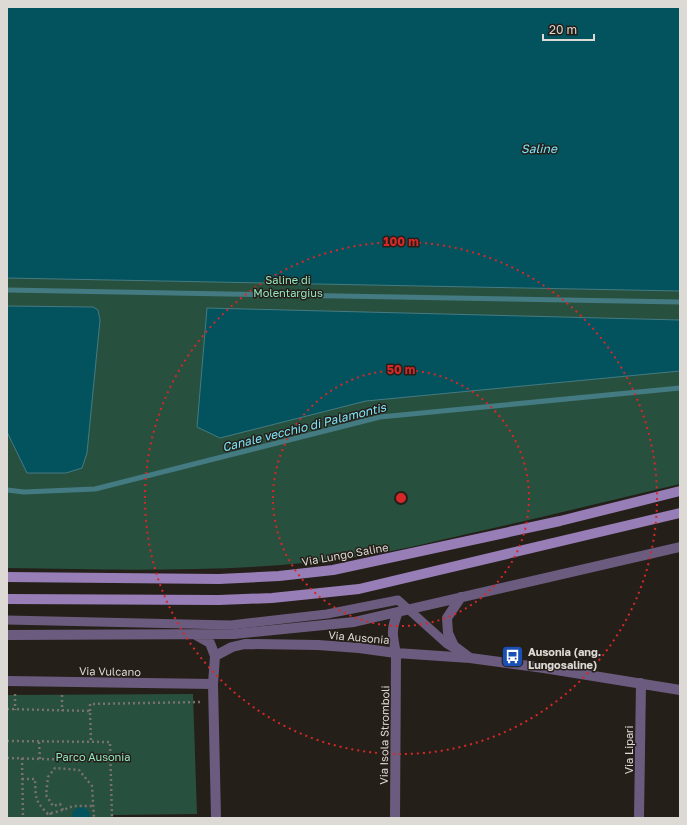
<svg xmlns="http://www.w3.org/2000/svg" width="687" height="825" viewBox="0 0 687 825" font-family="'Golos Text',sans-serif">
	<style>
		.green { fill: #28503f }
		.water { fill: #03535f; stroke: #447b82 }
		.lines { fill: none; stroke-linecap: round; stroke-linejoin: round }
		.stream { stroke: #447b82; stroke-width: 5 }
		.canal { stroke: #03535f; stroke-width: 18 }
		.path { stroke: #77726c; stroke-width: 2.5; stroke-dasharray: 2 3; stroke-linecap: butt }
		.service { stroke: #6b5c7f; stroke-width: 9 }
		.minor { stroke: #6b5c7f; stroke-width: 10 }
		.secondary { stroke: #977eb7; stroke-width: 10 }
		.ring { fill: none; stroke: #d62828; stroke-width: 2; stroke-dasharray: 2 4 }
		.labels { text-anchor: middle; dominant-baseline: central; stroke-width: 3; stroke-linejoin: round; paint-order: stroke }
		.park-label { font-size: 11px; fill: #91e6bf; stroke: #251f19 }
		.street-label { font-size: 11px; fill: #ddd9d5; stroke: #251f19 }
		.poi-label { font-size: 11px; font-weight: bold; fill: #ddd9d5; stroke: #251f19; text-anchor: start }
		.water-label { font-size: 12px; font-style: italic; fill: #7de4f9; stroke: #251f19 }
		.centre { fill: #d62828; stroke: #251f19; stroke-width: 2 }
		.ring-label { font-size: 12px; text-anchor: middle; font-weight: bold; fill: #d62828; stroke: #251f19; stroke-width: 3; stroke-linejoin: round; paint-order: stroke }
	</style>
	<rect width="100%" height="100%" fill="#251f19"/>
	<path class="green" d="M7 7H680V484C609 501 538 518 467 534 428 543 389 553 349 558 236 573 121 570 7 568Z
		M193 694 197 814 113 815V818H7V695Z"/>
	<path class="water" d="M7 7H680V291L7 278Z
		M7 306 93 307 98 310 100 320 87 453 82 468 66 473H27L7 432Z
		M207 308 680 320V371L366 401 220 438 197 427Z"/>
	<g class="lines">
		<path class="stream" d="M7 290 680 302
			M7 490 24 492 95 489 380 417 680 388"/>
		<path class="canal" d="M81 816V818"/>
		<path class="path" d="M15 694V710
			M62 695V711
			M7 709 90 711 91 742
			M90 711V704L201 702
			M7 741 110 742 112 818
			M39 742 40 759
			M7 758 111 761
			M22 758 23 818
			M22 779H35C36 798 34 800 48 814L63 810 73 806H93
			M63 810 60 804 53 806 46 795 48 777 55 768 79 770 92 786 94 818
			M50 813 53 818"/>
		<path class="service" d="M7 620 231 625 327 614 398 600 447 644 457 650"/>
		<path class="minor" d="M461 597 447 618 448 633 454 646 470 658
			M194 634 210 643 215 656
			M7 635 234 634 354 622 680 547
			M7 681 213 684
			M216 818 213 684 215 656 232 647 245 644 318 645 359 648 396 653 470 658 544 668 680 690
			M395 818 396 653C392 635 391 629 398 612
			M639 818 641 683"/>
		<path class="secondary" d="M7 577 219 579 279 576 333 570 560 521 680 491
			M7 599 219 600 272 598 359 589 680 513"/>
	</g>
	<g class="ring">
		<circle cx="401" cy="498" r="128"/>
		<circle cx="401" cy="498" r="256"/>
	</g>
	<defs>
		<symbol id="bus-square" viewBox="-11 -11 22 22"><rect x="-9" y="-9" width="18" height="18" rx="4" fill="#1a4fb4" stroke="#251f19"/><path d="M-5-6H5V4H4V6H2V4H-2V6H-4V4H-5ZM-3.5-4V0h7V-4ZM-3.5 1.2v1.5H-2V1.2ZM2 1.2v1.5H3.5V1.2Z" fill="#fff"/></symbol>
	</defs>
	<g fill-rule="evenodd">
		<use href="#bus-square" x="500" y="644" width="25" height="25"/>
	</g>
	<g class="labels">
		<g class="park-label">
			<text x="288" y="279">Saline di<tspan x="288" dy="13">Molentargius</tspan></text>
			<text x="93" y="756">Parco Ausonia</text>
		</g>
		<g class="street-label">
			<text transform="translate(345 554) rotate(-10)">Via Lungo Saline</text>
			<text transform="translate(359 637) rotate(5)">Via Ausonia</text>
			<text transform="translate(110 671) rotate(1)">Via Vulcano</text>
			<text transform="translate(384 735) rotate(-89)">Via Isola Stromboli</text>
			<text transform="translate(628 750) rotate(-90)">Via Lipari</text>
		</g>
		<g class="poi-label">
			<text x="528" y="651">Ausonia (ang.<tspan x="528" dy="13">Lungosaline)</tspan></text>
		</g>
		<g class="water-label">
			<text x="539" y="148">Saline</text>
			<text transform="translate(304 427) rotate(-14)">Canale vecchio di Palamontis</text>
		</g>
	</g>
	<circle cx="401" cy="498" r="6" class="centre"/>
	<g class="ring-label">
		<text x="401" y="246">100 m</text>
		<text x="401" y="374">50 m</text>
	</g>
	<rect width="687" height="825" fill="none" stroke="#ddd9d5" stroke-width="16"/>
	<path d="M543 34v6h51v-6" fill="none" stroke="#ddd9d5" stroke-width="2"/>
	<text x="549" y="34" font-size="12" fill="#ddd9d5" stroke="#251f19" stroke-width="3" paint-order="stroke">20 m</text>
</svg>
